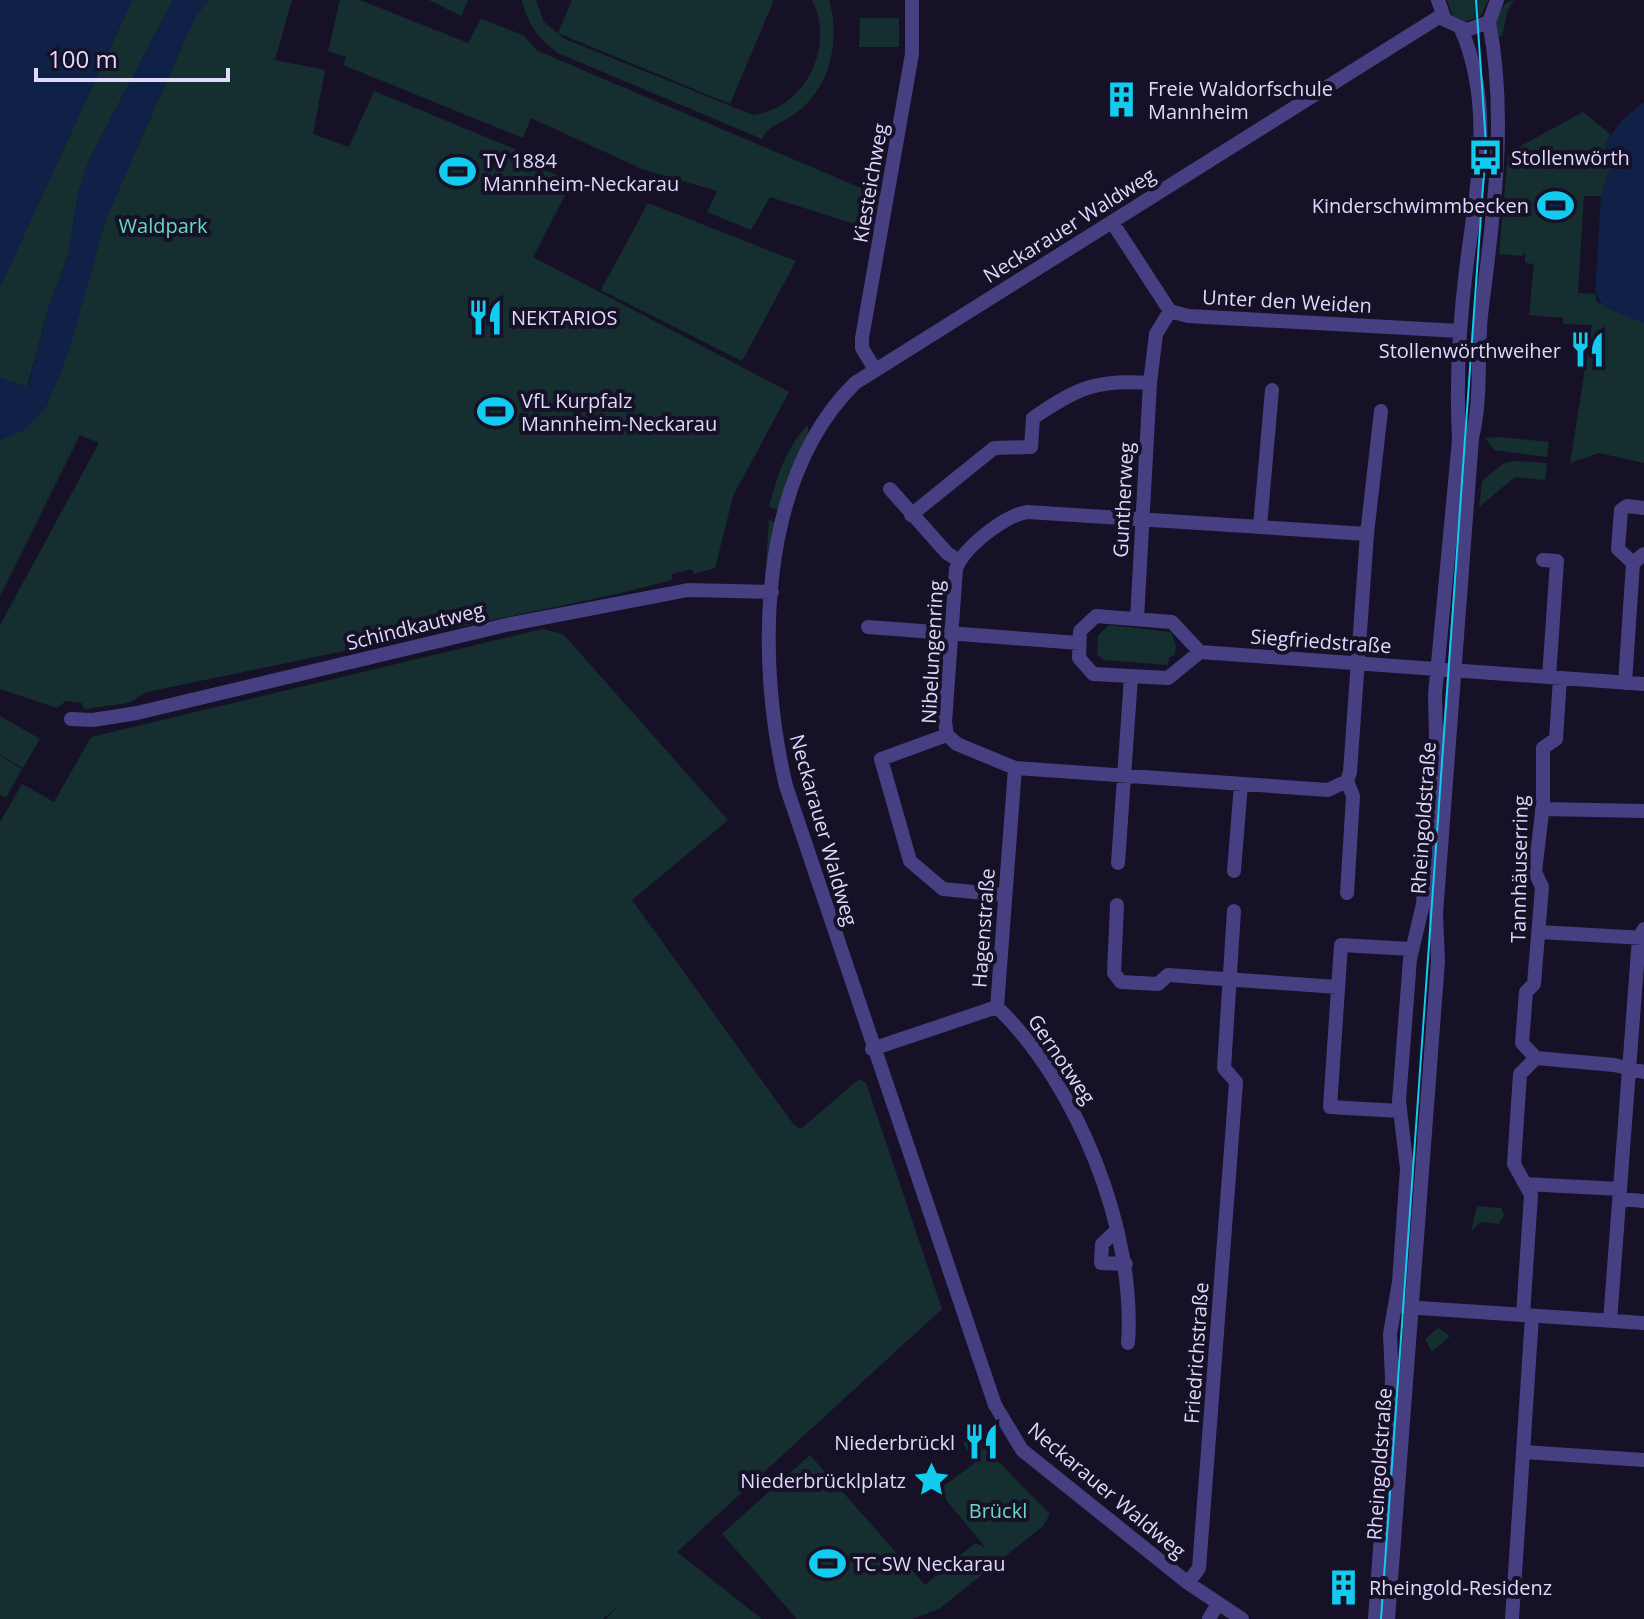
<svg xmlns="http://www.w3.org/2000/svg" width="1644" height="1619" viewBox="0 0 1644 1619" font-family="'Open Sans',sans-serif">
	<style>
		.green { fill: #152f30 }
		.water { fill: #102147 }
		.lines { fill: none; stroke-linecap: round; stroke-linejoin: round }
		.minor { stroke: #463f82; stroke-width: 14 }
		.tram { stroke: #12ccf0; stroke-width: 2 }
		.labels { text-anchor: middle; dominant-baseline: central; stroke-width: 8; stroke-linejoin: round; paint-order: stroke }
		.poi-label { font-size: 20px; fill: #dfd9fd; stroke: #161126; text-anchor: start }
		.street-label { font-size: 20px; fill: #dfd9fd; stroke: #161126 }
		.park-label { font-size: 20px; fill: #69d9c4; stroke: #161126 }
	</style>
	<rect width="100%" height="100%" fill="#161126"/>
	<path class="green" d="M132 0H173L89 160 78 193 69 252 47 312 27 388 0 378V287Z
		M208 0H292L275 60 325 70 313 134 349 147 374 91 532 156 529 163 572 182 533 257 789 392 733 496 715 568 694 574 692 569 672 574V580L617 594 147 692 128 703 84 709 82 703 66 701 57 708 0 689V625L99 443 80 435 0 596V440L46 407 69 350 106 218 194 19Z
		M340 0H360L468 43 481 19 523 35 538 51 882 197 876 231 770 197 751 230 707 212 717 191 642 169 531 118 523 138 343 65 346 57 328 51Z
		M429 0H468L461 16Z
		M522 0H536L544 22 565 39 753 115C805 109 836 46 812 0H829C841 40 830 88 796 113 783 123 769 124 762 139L558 53C538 38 528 25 522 0Z
		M572 0H774L730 104 558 33Z
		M1447 0H1488V1L1480 17 1466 21 1453 16Z
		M1514 0 1507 12 1502 36 1496 37C1496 22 1497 4 1514 0Z
		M860 18H899V47H859Z
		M1583 112 1610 134 1605 150 1610 171 1601 196H1584L1578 293 1595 294 1597 302 1644 323V463L1599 453 1570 463 1592 325 1563 324V318L1529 315 1534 264 1525 263V252L1522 256 1499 254 1508 153Z
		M648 203 796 261 742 361 601 290Z
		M808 425V433L789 473 779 510 769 507C777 477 786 447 808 425Z
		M1500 437 1549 442 1547 457 1494 450 1485 438Z
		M1514 461 1547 463 1545 480 1515 477 1479 507 1482 481 1504 463Z
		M769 519 776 524 765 581Z
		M1109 625 1171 632 1176 645 1175 654 1169 658 1168 665 1103 660 1097 654 1098 636Z
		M542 629 563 634 728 820 632 900 794 1125 801 1129 859 1079 866 1083 942 1309 677 1552 762 1619H606L619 1605 603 1619H0V822L22 784 54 802 91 737Z
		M0 716 40 739 23 768 0 755Z
		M0 756 22 769 6 798 0 795Z
		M1477 1206 1501 1208 1504 1215 1499 1224 1480 1222 1471 1232Z
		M1438 1328 1450 1336 1432 1352 1425 1339Z
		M977 1426 989 1452 1050 1514 1043 1526 939 1609 912 1619H797L722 1534 810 1455 925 1585 975 1543 986 1548 938 1490 975 1463 963 1443Z"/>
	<path class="water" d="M0 0H132L0 287Z
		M173 0H208L194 19 106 218 69 350 46 407 25 430 0 440V378L28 387 47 312 69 252 78 193 89 160Z
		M1644 102V323L1605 308 1595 294 1601 196 1611 164 1605 143 1622 120Z
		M1545 189 1557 190V198L1566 199 1565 212 1544 210Z"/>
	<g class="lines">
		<path class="minor" d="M1438 0 1445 20 1467 30 1489 22 1497 0
			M1112 222 1170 311 1188 316 1460 331
			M874 368 862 348V338L912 54V0
			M890 489 947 553 959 561
			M1028 512 1367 534 1350 772 1347 781 1328 790 1015 768 957 744 947 735 945 722 956 569C964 547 1005 515 1028 512Z
			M911 515 994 448 1031 447 1033 418C1077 388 1096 379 1150 383
			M1260 526 1272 390
			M1367 534 1381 411
			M1543 560 1557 561 1549 677
			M1633 563 1618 549 1621 510 1627 506 1644 508
			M1137 619 1150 383 1156 334 1170 311
			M868 627 1079 643
			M1200 652 1168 678 1093 674 1079 658 1080 631 1096 616 1172 622 1200 652 1644 684
			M1625 683 1633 563 1644 554
			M71 719 93 720 137 713 506 625 688 590 772 592
			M947 735 881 759 910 861 943 889 1004 895
			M1347 781 1353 796 1347 893
			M1542 809 1644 811
			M1118 863 1131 677
			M1234 871 1241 784
			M1117 905 1114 973 1121 982 1158 984 1168 975 1337 987
			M1539 932 1644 938
			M997 1007C1078 1085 1136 1231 1128 1343
			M872 1049 997 1007 1015 768
			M1536 1058 1522 1043 1526 992 1534 984 1542 887 1535 872 1543 804V748L1556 739 1560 678
			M1536 1058 1614 1065 1644 1072
			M1399 1111 1330 1107 1341 945 1411 949
			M1525 1184 1620 1189
			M1620 1199 1644 1201
			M1117 1230 1102 1244 1101 1263 1126 1264
			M1404 1307 1644 1323
			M1523 1315 1531 1195 1514 1164 1520 1074 1536 1058
			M1610 1321 1639 938 1644 929
			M1523 1452 1644 1460
			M1188 1583 1199 1568 1233 1123 1236 1082 1224 1068 1234 911
			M1209 1619 1217 1605
			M1242 1619 1188 1583 1022 1450 995 1405 786 786C756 660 757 480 855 383L1442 15
			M1375 1619 1392 1379 1390 1334 1399 1282 1407 1169 1399 1101 1410 959 1423 904 1436 740 1435 695 1459 440C1456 383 1459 327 1466 270 1476 189 1495 107 1461 29
			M1388 1619 1438 961 1436 914 1472 438C1482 398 1477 356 1481 315 1493 218 1508 120 1489 22
			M1512 1619 1532 1316"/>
		<path class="tram" d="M1381 1619 1486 144 1476 0"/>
	</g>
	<defs>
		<symbol id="building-bare" viewBox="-9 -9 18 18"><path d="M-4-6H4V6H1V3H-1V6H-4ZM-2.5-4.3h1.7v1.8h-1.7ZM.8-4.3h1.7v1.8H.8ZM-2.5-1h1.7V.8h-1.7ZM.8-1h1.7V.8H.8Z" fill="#12ccf0" stroke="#161126" stroke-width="2.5" paint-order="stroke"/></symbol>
		<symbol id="bus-bare" viewBox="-9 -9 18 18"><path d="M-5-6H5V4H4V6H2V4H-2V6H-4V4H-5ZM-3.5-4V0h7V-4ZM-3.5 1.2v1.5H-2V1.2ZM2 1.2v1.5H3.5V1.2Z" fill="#12ccf0" stroke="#161126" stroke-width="2.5" paint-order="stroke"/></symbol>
		<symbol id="stadium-bare" viewBox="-9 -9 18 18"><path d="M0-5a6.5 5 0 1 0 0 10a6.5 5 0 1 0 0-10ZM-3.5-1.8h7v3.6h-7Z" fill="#12ccf0" stroke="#161126" stroke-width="2.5" paint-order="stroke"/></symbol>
		<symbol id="restaurant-bare" viewBox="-9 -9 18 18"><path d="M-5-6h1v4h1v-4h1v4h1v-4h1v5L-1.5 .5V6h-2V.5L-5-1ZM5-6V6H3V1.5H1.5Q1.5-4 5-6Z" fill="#12ccf0" stroke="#161126" stroke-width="2.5" paint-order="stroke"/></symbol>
		<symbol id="sight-bare" viewBox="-9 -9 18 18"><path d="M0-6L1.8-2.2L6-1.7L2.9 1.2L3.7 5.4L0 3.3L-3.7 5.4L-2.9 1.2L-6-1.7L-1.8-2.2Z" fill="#12ccf0" stroke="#161126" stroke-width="2.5" paint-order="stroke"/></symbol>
	</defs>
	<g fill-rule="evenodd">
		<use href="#building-bare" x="1096" y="74" width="51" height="51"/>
		<use href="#bus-bare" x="1460" y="132" width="51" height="51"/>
		<use href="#stadium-bare" x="432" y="146" width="51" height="51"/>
		<use href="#stadium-bare" x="1530" y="180" width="51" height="51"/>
		<use href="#restaurant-bare" x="460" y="292" width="51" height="51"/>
		<use href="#restaurant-bare" x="1562" y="324" width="51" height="51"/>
		<use href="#stadium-bare" x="470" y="386" width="51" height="51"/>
		<use href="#restaurant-bare" x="956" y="1416" width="51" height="51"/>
		<use href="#sight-bare" x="906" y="1454" width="51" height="51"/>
		<use href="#stadium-bare" x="802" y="1538" width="51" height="51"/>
		<use href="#building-bare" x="1318" y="1562" width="51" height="51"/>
	</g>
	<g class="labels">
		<g class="poi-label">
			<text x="1148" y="88">Freie Waldorfschule<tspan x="1148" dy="23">Mannheim</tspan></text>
			<text x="1511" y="157">Stollenwörth</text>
			<text x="483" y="160">TV 1884<tspan x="483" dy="23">Mannheim-Neckarau</tspan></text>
			<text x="1529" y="205" text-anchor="end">Kinderschwimmbecken</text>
			<text x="511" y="317">NEKTARIOS</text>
			<text x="1561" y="350" text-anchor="end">Stollenwörthweiher</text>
			<text x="521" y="400">VfL Kurpfalz<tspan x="521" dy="23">Mannheim-Neckarau</tspan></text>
			<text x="955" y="1442" text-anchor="end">Niederbrückl</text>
			<text x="906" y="1480" text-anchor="end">Niederbrücklplatz</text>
			<text x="853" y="1563">TC SW Neckarau</text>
			<text x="1369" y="1587">Rheingold-Residenz</text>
		</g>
		<g class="street-label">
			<text transform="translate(870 183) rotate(-80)">Kiesteichweg</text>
			<text transform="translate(1069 225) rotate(-32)">Neckarauer Waldweg</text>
			<text transform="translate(1287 301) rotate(3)">Unter den Weiden</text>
			<text transform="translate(1123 500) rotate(-87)">Guntherweg</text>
			<text transform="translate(415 626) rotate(-14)">Schindkautweg</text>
			<text transform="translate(1321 641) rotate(4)">Siegfriedstraße</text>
			<text transform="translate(932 652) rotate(-87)">Nibelungenring</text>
			<text transform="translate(1423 818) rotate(-86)">Rheingoldstraße</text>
			<text transform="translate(824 830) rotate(74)">Neckarauer Waldweg</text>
			<text transform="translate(1519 869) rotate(-89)">Tannhäuserring</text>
			<text transform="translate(983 928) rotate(-86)">Hagenstraße</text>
			<text transform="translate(1062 1059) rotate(56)">Gernotweg</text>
			<text transform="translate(1196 1353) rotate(-86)">Friedrichstraße</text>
			<text transform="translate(1379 1464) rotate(-86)">Rheingoldstraße</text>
			<text transform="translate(1107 1490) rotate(40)">Neckarauer Waldweg</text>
		</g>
		<g class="park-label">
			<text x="163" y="225">Waldpark</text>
			<text x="998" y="1510">Brückl</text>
		</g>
	</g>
	<path d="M36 68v12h192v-12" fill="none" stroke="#dfd9fd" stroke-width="4"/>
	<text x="48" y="68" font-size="24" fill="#dfd9fd" stroke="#161126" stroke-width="6" paint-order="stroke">100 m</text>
</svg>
